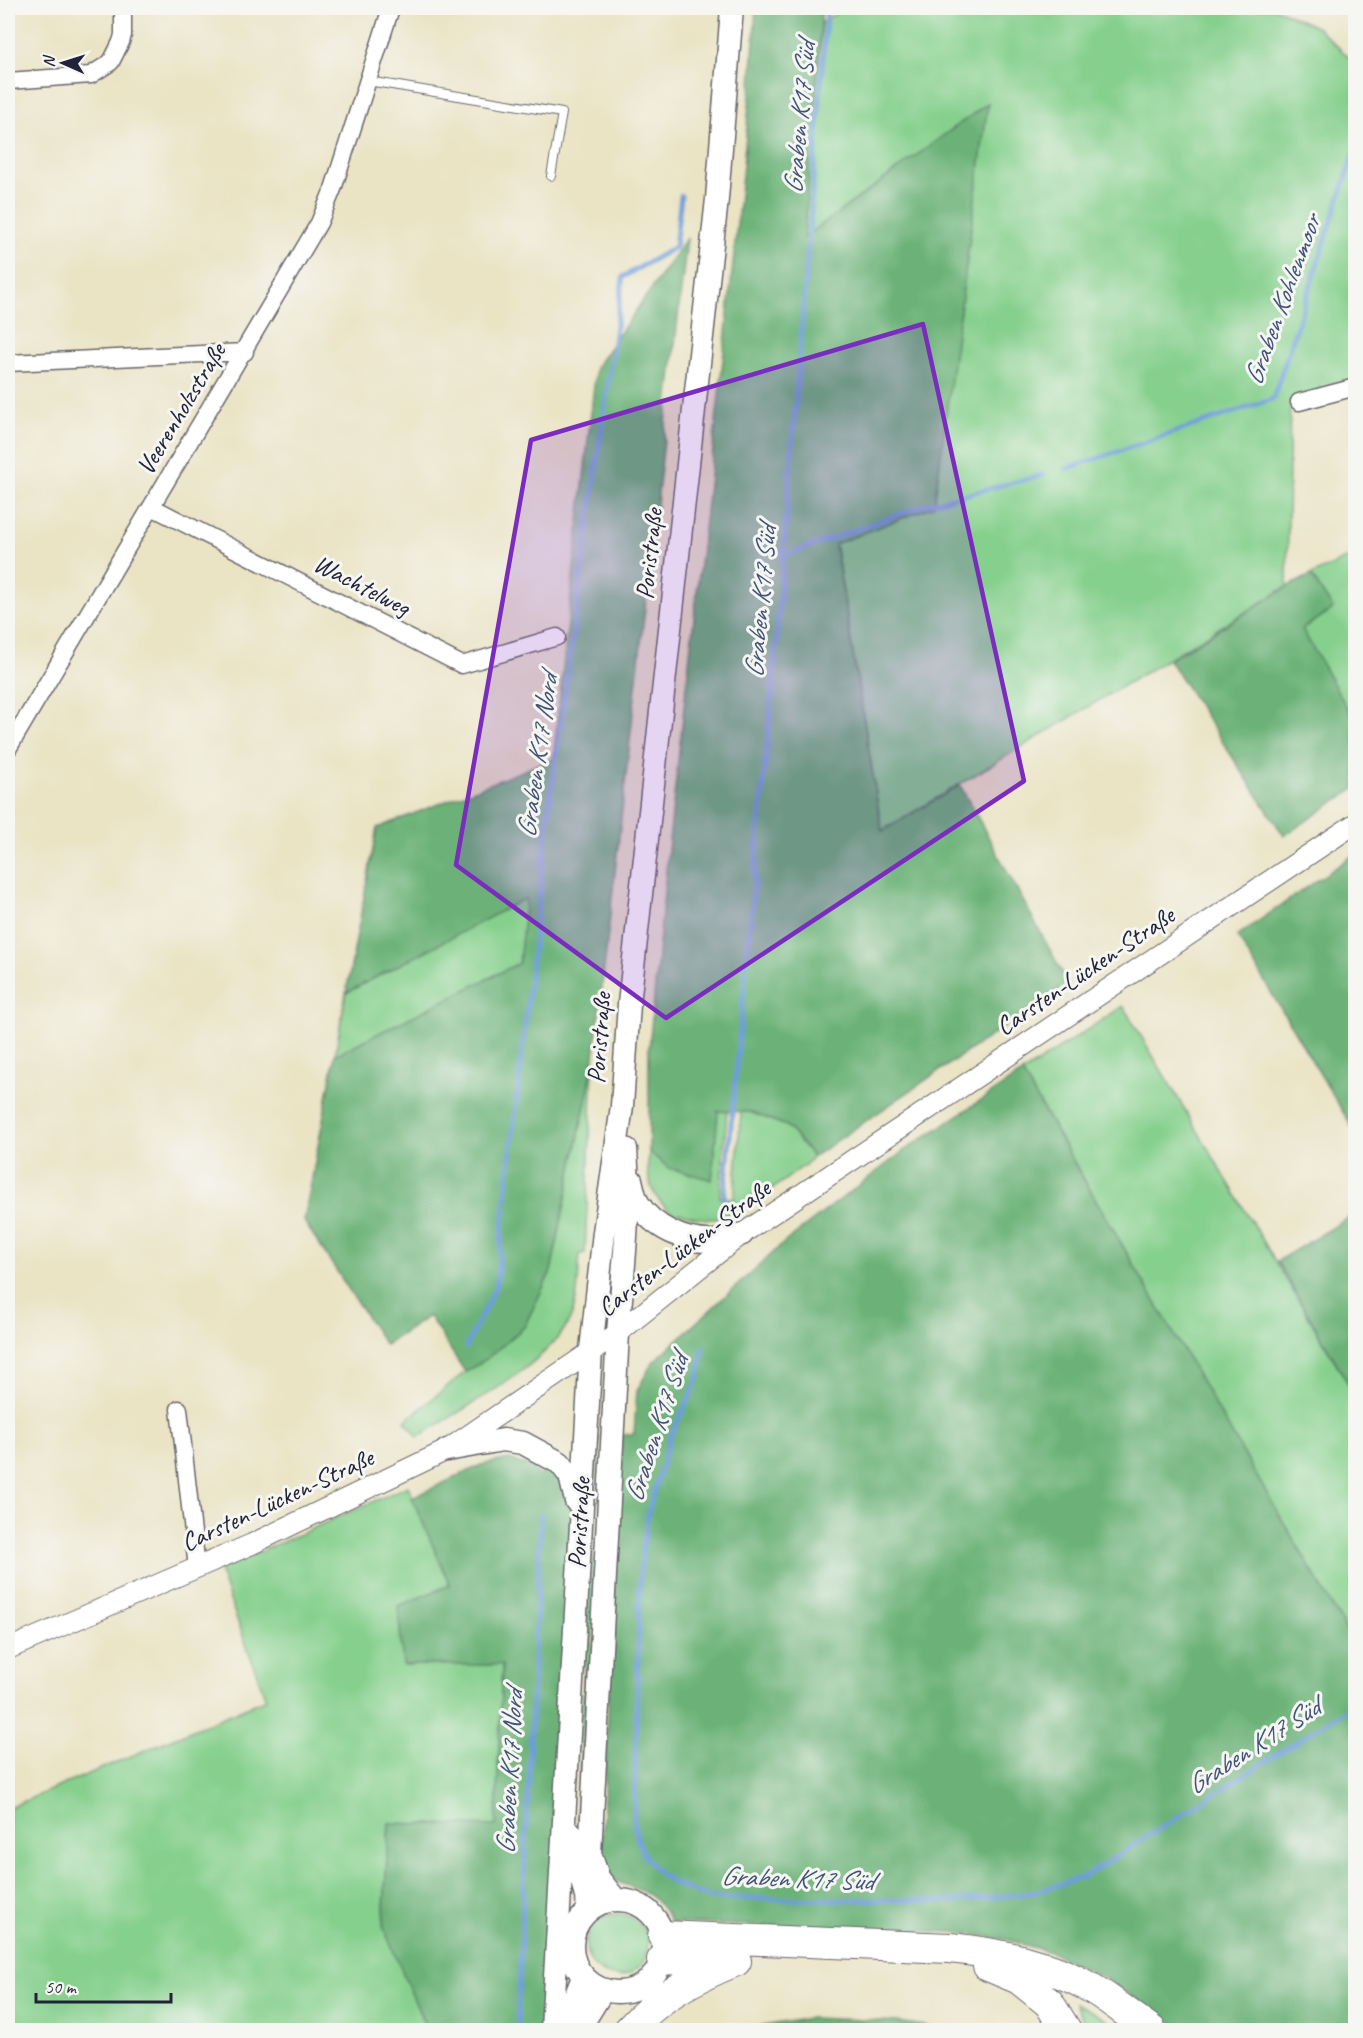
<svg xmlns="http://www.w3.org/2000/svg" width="1363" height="2038" viewBox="0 0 1363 2038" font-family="Caveat,sans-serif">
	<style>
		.green { fill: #86d08d; stroke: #547964; stroke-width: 1.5 }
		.forest { fill: #6cb278; stroke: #476a5a; stroke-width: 1.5 }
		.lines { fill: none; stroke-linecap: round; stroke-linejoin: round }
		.stream { stroke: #6e9dd7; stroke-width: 5 }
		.service-casing { stroke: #68666b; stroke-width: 10 }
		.minor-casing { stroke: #68666b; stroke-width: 19 }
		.tertiary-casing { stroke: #68666b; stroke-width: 22 }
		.secondary-casing { stroke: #68666b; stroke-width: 25 }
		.motorway-casing { stroke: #68666b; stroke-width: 32 }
		.service { stroke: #fff; stroke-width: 8 }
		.minor { stroke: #fff; stroke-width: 16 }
		.tertiary { stroke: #fff; stroke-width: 20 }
		.secondary { stroke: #fff; stroke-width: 22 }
		.motorway { stroke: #fff; stroke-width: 30 }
		.marked { fill: #7b2cbf; fill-opacity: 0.2; stroke: #7b2cbf; stroke-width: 4.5; stroke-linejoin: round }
		.labels { text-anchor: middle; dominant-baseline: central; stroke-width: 6; stroke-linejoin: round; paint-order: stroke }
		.street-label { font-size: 26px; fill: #22223b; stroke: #f6f6f2 }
		.water-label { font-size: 27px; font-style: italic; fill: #405379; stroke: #f6f6f2 }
	</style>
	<rect width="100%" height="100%" fill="#f6f6f2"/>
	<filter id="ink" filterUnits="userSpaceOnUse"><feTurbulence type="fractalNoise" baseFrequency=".0167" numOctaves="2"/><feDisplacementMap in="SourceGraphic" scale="12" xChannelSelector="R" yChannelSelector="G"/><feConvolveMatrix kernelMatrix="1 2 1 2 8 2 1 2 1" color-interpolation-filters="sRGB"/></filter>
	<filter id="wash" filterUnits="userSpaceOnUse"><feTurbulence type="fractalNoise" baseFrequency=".008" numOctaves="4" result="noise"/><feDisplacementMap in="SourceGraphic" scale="24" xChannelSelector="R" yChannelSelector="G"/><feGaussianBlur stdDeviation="1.35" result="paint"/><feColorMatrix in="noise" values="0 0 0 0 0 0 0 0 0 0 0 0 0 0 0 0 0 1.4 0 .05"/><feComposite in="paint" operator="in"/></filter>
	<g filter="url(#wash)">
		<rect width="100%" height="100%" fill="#eae3c4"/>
		<path class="green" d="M845 8H1276L1318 28 1355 63V383L1290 400 1287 587 882 831 835 543 987 104 803 238 822 22Z
			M1355 555V722L1302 629 1333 609 1311 575Z
			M526 897 520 963 335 1055 346 993Z
			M1123 1006 1355 1395V1645L1022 1073Z
			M593 1066 585 1253 580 1254C578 1276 579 1305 567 1325 540 1369 462 1409 418 1437L405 1421 465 1372 485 1360 524 1327 551 1271Z
			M718 1111H727L720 1197 734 1199 741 1112H750L787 1126 813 1157 805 1165C782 1181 747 1212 721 1218 707 1221 693 1217 679 1213L677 1216C652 1199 645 1182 649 1152L669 1168Z
			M595 1437H599L593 1550V1629L580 1843 578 1813Z
			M408 1486 450 1585 502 1665 496 1826 389 1823 383 1926 427 2030H8V1808L266 1699 219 1570Z
			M586 1945a31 31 0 1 1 62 0a31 31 0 1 1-62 0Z
			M1075 2003 1099 2015 1122 2030H1088Z"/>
		<path class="forest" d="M756 8H822L804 238 988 103 934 506 835 544 882 831 960 785 1068 983 813 1157 787 1126 750 1112 718 1111 712 1180 669 1168 649 1152V1049L668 850 726 333 751 86Z
			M687 238 593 1066 551 1271 524 1327 485 1360 465 1372 429 1316 385 1345 304 1221 335 1055 519 963 526 898 346 993 377 828 553 759 596 367Z
			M1311 575 1333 609 1302 629 1355 722V788L1284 836 1169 660 1287 587Z
			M1355 854V1132L1237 936Z
			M1022 1073 1355 1645V2030H1184L1107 1980 1053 1953 1005 1939 952 1932 672 1923C666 1914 660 1903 652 1897 625 1878 613 1894 601 1854L622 1435 634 1434 637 1391 652 1363 786 1241 905 1150Z
			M1355 1214V1395L1277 1261Z
			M509 1459 532 1468 541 1476 549 1464 566 1489 574 1519 546 2030H427L383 1926 389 1823 496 1826 502 1665H403L398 1606 450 1585 412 1498 481 1465Z
			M811 2018C854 2020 900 2019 942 2030H740Z"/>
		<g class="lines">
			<path class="stream" d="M1066 469 1273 399 1356 147
				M783 556 928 504 1043 475
				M724 1199 775 661 827 8
				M466 1347 496 1286 549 807 623 277 675 247 681 196
				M703 1348 698 1380 670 1437 648 1513 640 1572 634 1822C636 1831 637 1841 641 1849 656 1879 683 1890 713 1898L958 1901 1032 1893 1084 1877 1356 1704
				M517 2030 541 1515"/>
		</g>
	</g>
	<g filter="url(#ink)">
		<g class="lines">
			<defs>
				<path id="service" d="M368 81 562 113 551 176"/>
				<path id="minor" d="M8 81 91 75 111 62 121 42 123 35V8
					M8 363 245 352
					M1299 402 1356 387
					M152 507 462 665 557 637
					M8 749 319 223 333 189 391 8
					M179 1409 197 1568"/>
				<path id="tertiary" d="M8 1649 252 1544 447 1450 618 1333 742 1234 1356 823"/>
				<path id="secondary" d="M631 1180C633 1187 634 1196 638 1203 653 1228 686 1243 715 1241 724 1241 733 1236 742 1234
					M447 1450 503 1440 523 1443 560 1463 570 1476 576 1501
					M570 1832 589 1909
					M572 1946a46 46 0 1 1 92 0a46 46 0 1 1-92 0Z
					M616 1900 599 1879 590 1854 618 1333C623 1272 631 1210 626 1149
					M552 2030 591 1350 604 1232 622 1106 629 1004 717 199 732 8
					M562 2030 583 1977
					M581 2030 584 2021 603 1990"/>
				<path id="motorway" d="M663 1936 950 1948C999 1953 1048 1963 1091 1988 1112 2000 1131 2017 1151 2030
					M662 1960 724 1955
					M988 1966 1019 1979 1049 2003 1066 2030
					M629 2030C661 1995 692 1979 736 1961"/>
			</defs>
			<use href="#service" class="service-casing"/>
			<use href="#minor" class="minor-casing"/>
			<use href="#tertiary" class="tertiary-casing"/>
			<use href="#secondary" class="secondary-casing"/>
			<use href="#motorway" class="motorway-casing"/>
			<use href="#service" class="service"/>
			<use href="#minor" class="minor"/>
			<use href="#tertiary" class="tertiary"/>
			<use href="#secondary" class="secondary"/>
			<use href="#motorway" class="motorway"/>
		</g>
	</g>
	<path class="marked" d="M923 324 1024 781 666 1018 456 865 531 440Z"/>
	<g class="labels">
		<g class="street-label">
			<text transform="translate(181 409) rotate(-59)">Veerenholzstraße</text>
			<text transform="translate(649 554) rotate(-84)">Poristraße</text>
			<text transform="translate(362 585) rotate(27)">Wachtelweg</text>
			<text transform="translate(1085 971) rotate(-34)">Carsten-Lücken-Straße</text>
			<text transform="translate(599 1038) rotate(-86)">Poristraße</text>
			<text transform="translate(684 1248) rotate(-37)">Carsten-Lücken-Straße</text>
			<text transform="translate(277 1500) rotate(-25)">Carsten-Lücken-Straße</text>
			<text transform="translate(579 1523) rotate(-87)">Poristraße</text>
		</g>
		<g class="water-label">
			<text transform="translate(799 118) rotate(-85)">Graben K17 Süd</text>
			<text transform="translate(1282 300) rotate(-70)">Graben Kohlenmoor</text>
			<text transform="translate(760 602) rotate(-85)">Graben K17 Süd</text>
			<text transform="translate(537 756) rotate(-82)">Graben K17 Nord</text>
			<text transform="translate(656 1428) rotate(-72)">Graben K17 Süd</text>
			<text transform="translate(1253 1746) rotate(-33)">Graben K17 Süd</text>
			<text transform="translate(509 1772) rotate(-87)">Graben K17 Nord</text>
			<text transform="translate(797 1878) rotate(2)">Graben K17 Süd</text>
		</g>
	</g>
	<rect width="1363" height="2038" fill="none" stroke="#f6f6f2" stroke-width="30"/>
	<g transform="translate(63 63) rotate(273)" stroke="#f6f6f2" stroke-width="4.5" paint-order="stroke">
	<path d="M0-4.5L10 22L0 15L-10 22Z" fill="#22223b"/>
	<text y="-9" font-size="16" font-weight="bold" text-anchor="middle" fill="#22223b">N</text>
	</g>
	<path d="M36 1993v9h135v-9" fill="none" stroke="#22223b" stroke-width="3"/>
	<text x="45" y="1993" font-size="18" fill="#22223b" stroke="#f6f6f2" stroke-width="4.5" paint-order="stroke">50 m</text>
</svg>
